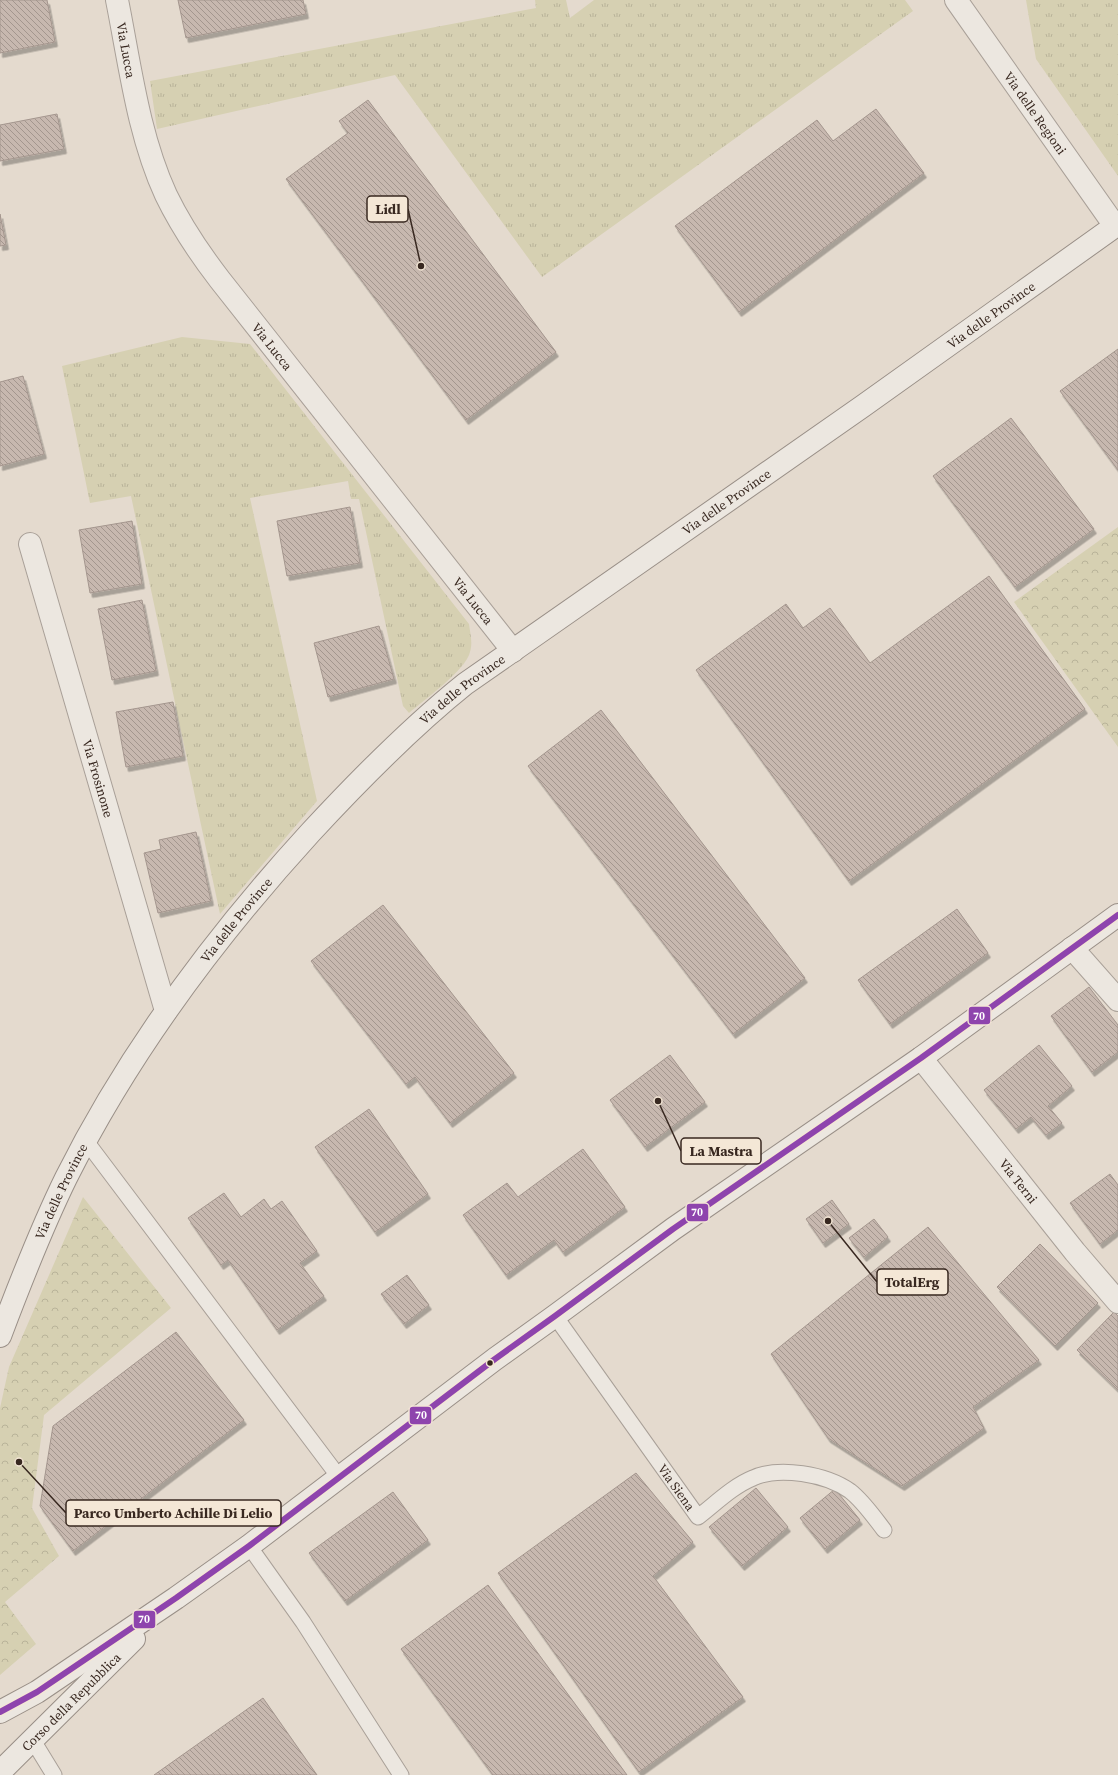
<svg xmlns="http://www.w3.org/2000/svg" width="1118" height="1775" viewBox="0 0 1118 1775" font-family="'Source Serif 4',serif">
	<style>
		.grass { fill: url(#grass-tufts) }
		.forest { fill: url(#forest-crowns) }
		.building { fill: url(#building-back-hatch); stroke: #a4968e; filter: url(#shadow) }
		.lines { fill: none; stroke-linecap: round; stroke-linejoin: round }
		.lane-casing { stroke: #a9a098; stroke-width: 17 }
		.street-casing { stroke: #a9a098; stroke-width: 24 }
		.secondary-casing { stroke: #998f87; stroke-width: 24 }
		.lane { stroke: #ece7e0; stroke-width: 15 }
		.street { stroke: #ece7e0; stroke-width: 22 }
		.secondary { stroke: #ece7e0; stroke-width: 22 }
		.bus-1-casing { stroke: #f4e7d6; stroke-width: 9 }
		.bus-1 { stroke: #8e44ad; stroke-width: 6 }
		.bus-dot { fill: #382820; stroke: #f4e7d6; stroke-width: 1.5 }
		.labels { text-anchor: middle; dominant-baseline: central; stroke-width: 4; stroke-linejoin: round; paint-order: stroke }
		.street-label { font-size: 13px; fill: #382820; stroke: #f4e7d6 }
		.leader { fill: none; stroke: #382820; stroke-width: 1.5 }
		.callout-dot { fill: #382820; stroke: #f4e7d6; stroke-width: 1.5 }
		.callout { fill: #f4e7d6; stroke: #382820; stroke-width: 1.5 }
		.callout-label { font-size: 14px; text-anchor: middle; font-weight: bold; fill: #382820 }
		.line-badge { stroke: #f4e7d6; stroke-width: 1.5 }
		.badge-label { font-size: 11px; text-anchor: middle; font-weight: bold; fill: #fff }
	</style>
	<defs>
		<pattern id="grass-tufts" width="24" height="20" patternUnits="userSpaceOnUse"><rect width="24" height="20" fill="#d6d0b2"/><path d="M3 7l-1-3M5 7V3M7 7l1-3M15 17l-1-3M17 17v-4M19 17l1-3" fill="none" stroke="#b8b399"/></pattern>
		<pattern id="forest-crowns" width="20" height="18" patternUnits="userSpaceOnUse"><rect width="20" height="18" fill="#d6d0b2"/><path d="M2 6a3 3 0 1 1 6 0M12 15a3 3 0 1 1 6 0" fill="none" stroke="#b8b399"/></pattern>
		<pattern id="building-back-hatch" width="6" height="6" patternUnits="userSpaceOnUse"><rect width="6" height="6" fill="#c7b8af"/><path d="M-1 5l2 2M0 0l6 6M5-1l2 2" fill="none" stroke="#a3968e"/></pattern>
		<filter id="shadow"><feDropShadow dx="2.5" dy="4.5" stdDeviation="0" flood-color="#0004"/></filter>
	</defs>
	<rect width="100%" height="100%" fill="#e4dace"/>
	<path class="grass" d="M535 0H566L570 18 594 0H905L913 11 542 277 395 75 157 129 150 81 536 8Z
		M1026 0H1118V176L1036 59Z
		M182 337 250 344 469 624C470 633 473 642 470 652 466 670 424 700 409 713L403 706 359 499H351L348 481 250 498 317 801 220 914 131 496 90 503 62 366Z"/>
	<path class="forest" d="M1118 527V747L1014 602Z
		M83 1197 171 1308 44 1415 32 1508 59 1556 5 1602 36 1644 0 1675V1408L9 1367Z"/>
	<path class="building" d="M0 0H47L55 42 0 53Z
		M178 0H303L306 14 186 38Z
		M368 100 556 352 466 420 286 179 348 133 339 121Z
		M876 109 924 173 739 312 675 226 817 120 833 141Z
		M57 114 64 149 0 161V125Z
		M0 214 6 245 0 246Z
		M1118 349V470L1060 391Z
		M23 376 44 454 0 466V382Z
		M1011 418 1094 529 1015 587 933 476Z
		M350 507 360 563 287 576 277 521Z
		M132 521 142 584 90 593 79 530Z
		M989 576 1085 709 849 881 696 670 786 604 803 628 830 608 870 663Z
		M142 600 156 671 112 680 98 609Z
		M379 626 394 679 328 697 314 643Z
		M173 702 183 756 126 767 116 712Z
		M601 710 805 978 733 1034 528 766Z
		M196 832 211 901 158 913 144 853 161 849 159 840Z
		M383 905 514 1073 450 1123 415 1077 406 1084 311 961Z
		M957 909 988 953 890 1024 858 980Z
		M1089 987 1118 1025V1052L1092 1072 1051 1016Z
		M1039 1045 1072 1086 1048 1106 1062 1123 1046 1135 1031 1117 1016 1129 984 1090Z
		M670 1055 705 1102 645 1147 610 1100Z
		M369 1109 428 1194 375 1232 315 1147Z
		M583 1149 625 1207 563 1252 554 1240 506 1275 463 1215 507 1183 518 1197Z
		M1110 1174 1118 1185V1230L1100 1244 1070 1203Z
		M224 1193 241 1217 264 1199 271 1209 282 1201 317 1251 300 1263 324 1296 277 1330 228 1260 221 1265 188 1218Z
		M832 1200 849 1224 823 1243 806 1219Z
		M874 1219 888 1237 864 1257 849 1238Z
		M928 1227 1039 1360 973 1407 984 1428 902 1486 828 1438 771 1354Z
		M1040 1244 1098 1303 1055 1346 997 1287Z
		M407 1275 429 1305 404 1324 381 1294Z
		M1114 1312 1118 1316V1390L1077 1350Z
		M176 1332 244 1420 73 1551 40 1506 53 1426Z
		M636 1473 693 1542 653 1576 743 1697 639 1772 498 1573Z
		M756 1488 788 1527 742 1566 709 1527Z
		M835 1489 860 1520 825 1549 800 1518Z
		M393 1492 428 1540 345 1601 309 1553Z
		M488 1585 627 1775H493L401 1649Z
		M263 1698 317 1775H154Z"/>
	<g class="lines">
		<defs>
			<g id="lane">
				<path d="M86 1141 339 1477"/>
				<path id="s1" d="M555 1316 698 1517C715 1504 733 1486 753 1478 779 1466 826 1474 850 1491 863 1501 874 1517 884 1530"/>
				<path d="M249 1546 303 1622 401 1775"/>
				<path d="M32 1739 54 1775"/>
			</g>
			<g id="street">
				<path id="s2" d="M117 0C130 65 138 134 166 195 181 226 200 254 220 280L513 651"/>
				<path id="s3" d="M956 0 1115 226"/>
				<path id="s4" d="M30 544 166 1011"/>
				<path d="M1072 948 1118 1000"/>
				<path id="s5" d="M921 1058 1075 1252 1118 1302"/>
			</g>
			<g id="secondary">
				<path id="s6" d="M0 1336C20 1283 41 1229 66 1178 129 1052 215 937 310 833 359 780 409 729 465 684L863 406 1118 224"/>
				<path d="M0 1712 37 1692 176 1598 249 1546 495 1359 555 1316 673 1229 921 1058 1118 915"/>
				<path id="s7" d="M0 1772 134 1639"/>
			</g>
		</defs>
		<use href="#lane" class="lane-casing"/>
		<use href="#street" class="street-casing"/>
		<use href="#secondary" class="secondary-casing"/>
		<use href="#lane" class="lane"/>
		<use href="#street" class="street"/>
		<use href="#secondary" class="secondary"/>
		<defs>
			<path id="bus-1" d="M0 1712 37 1692 176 1598 249 1546 495 1359 555 1316 673 1229 921 1058 1118 915"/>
		</defs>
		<use href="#bus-1" class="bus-1-casing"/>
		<use href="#bus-1" class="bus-1"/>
	</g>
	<circle class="bus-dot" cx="490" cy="1363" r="3.5"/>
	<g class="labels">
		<g class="street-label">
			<text stroke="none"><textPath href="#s2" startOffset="51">Via Lucca</textPath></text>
			<text stroke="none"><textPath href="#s3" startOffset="138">Via delle Regioni</textPath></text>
			<text stroke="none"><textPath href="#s6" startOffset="1453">Via delle Province</textPath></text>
			<text stroke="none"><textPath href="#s2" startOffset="387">Via Lucca</textPath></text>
			<text stroke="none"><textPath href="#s6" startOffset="1129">Via delle Province</textPath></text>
			<text stroke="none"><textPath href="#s2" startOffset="711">Via Lucca</textPath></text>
			<text stroke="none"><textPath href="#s6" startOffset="805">Via delle Province</textPath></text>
			<text stroke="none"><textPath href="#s4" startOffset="244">Via Frosinone</textPath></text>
			<text stroke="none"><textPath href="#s6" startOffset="481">Via delle Province</textPath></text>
			<text stroke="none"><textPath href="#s5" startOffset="157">Via Terni</textPath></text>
			<text stroke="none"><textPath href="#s6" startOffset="157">Via delle Province</textPath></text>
			<text stroke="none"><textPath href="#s1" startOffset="210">Via Siena</textPath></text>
			<text stroke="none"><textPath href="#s7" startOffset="100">Corso della Repubblica</textPath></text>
		</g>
	</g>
	<path class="leader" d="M421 266L408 209M658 1101L681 1151M828 1221L877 1282M19 1462L66 1513"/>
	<g class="callout-dot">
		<circle cx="421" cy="266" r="4"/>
		<circle cx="658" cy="1101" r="4"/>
		<circle cx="828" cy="1221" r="4"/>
		<circle cx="19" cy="1462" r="4"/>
	</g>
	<g class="callout">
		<rect x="367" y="196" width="41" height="26" rx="4"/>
		<rect x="681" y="1138" width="80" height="26" rx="4"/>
		<rect x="877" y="1269" width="71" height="26" rx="4"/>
		<rect x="66" y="1500" width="215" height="26" rx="4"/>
	</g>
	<g class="callout-label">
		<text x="388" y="214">Lidl</text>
		<text x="721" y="1156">La Mastra</text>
		<text x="912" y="1287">TotalErg</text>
		<text x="173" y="1518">Parco Umberto Achille Di Lelio</text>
	</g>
	<g class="line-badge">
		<rect x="968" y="1006" width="23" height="19" rx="4" fill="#8e44ad"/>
		<rect x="686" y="1203" width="23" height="19" rx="4" fill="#8e44ad"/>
		<rect x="409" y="1406" width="23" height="19" rx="4" fill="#8e44ad"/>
		<rect x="133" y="1610" width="23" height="19" rx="4" fill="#8e44ad"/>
	</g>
	<g class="badge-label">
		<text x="979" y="1020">70</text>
		<text x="697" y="1216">70</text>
		<text x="421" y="1419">70</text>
		<text x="144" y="1623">70</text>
	</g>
</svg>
